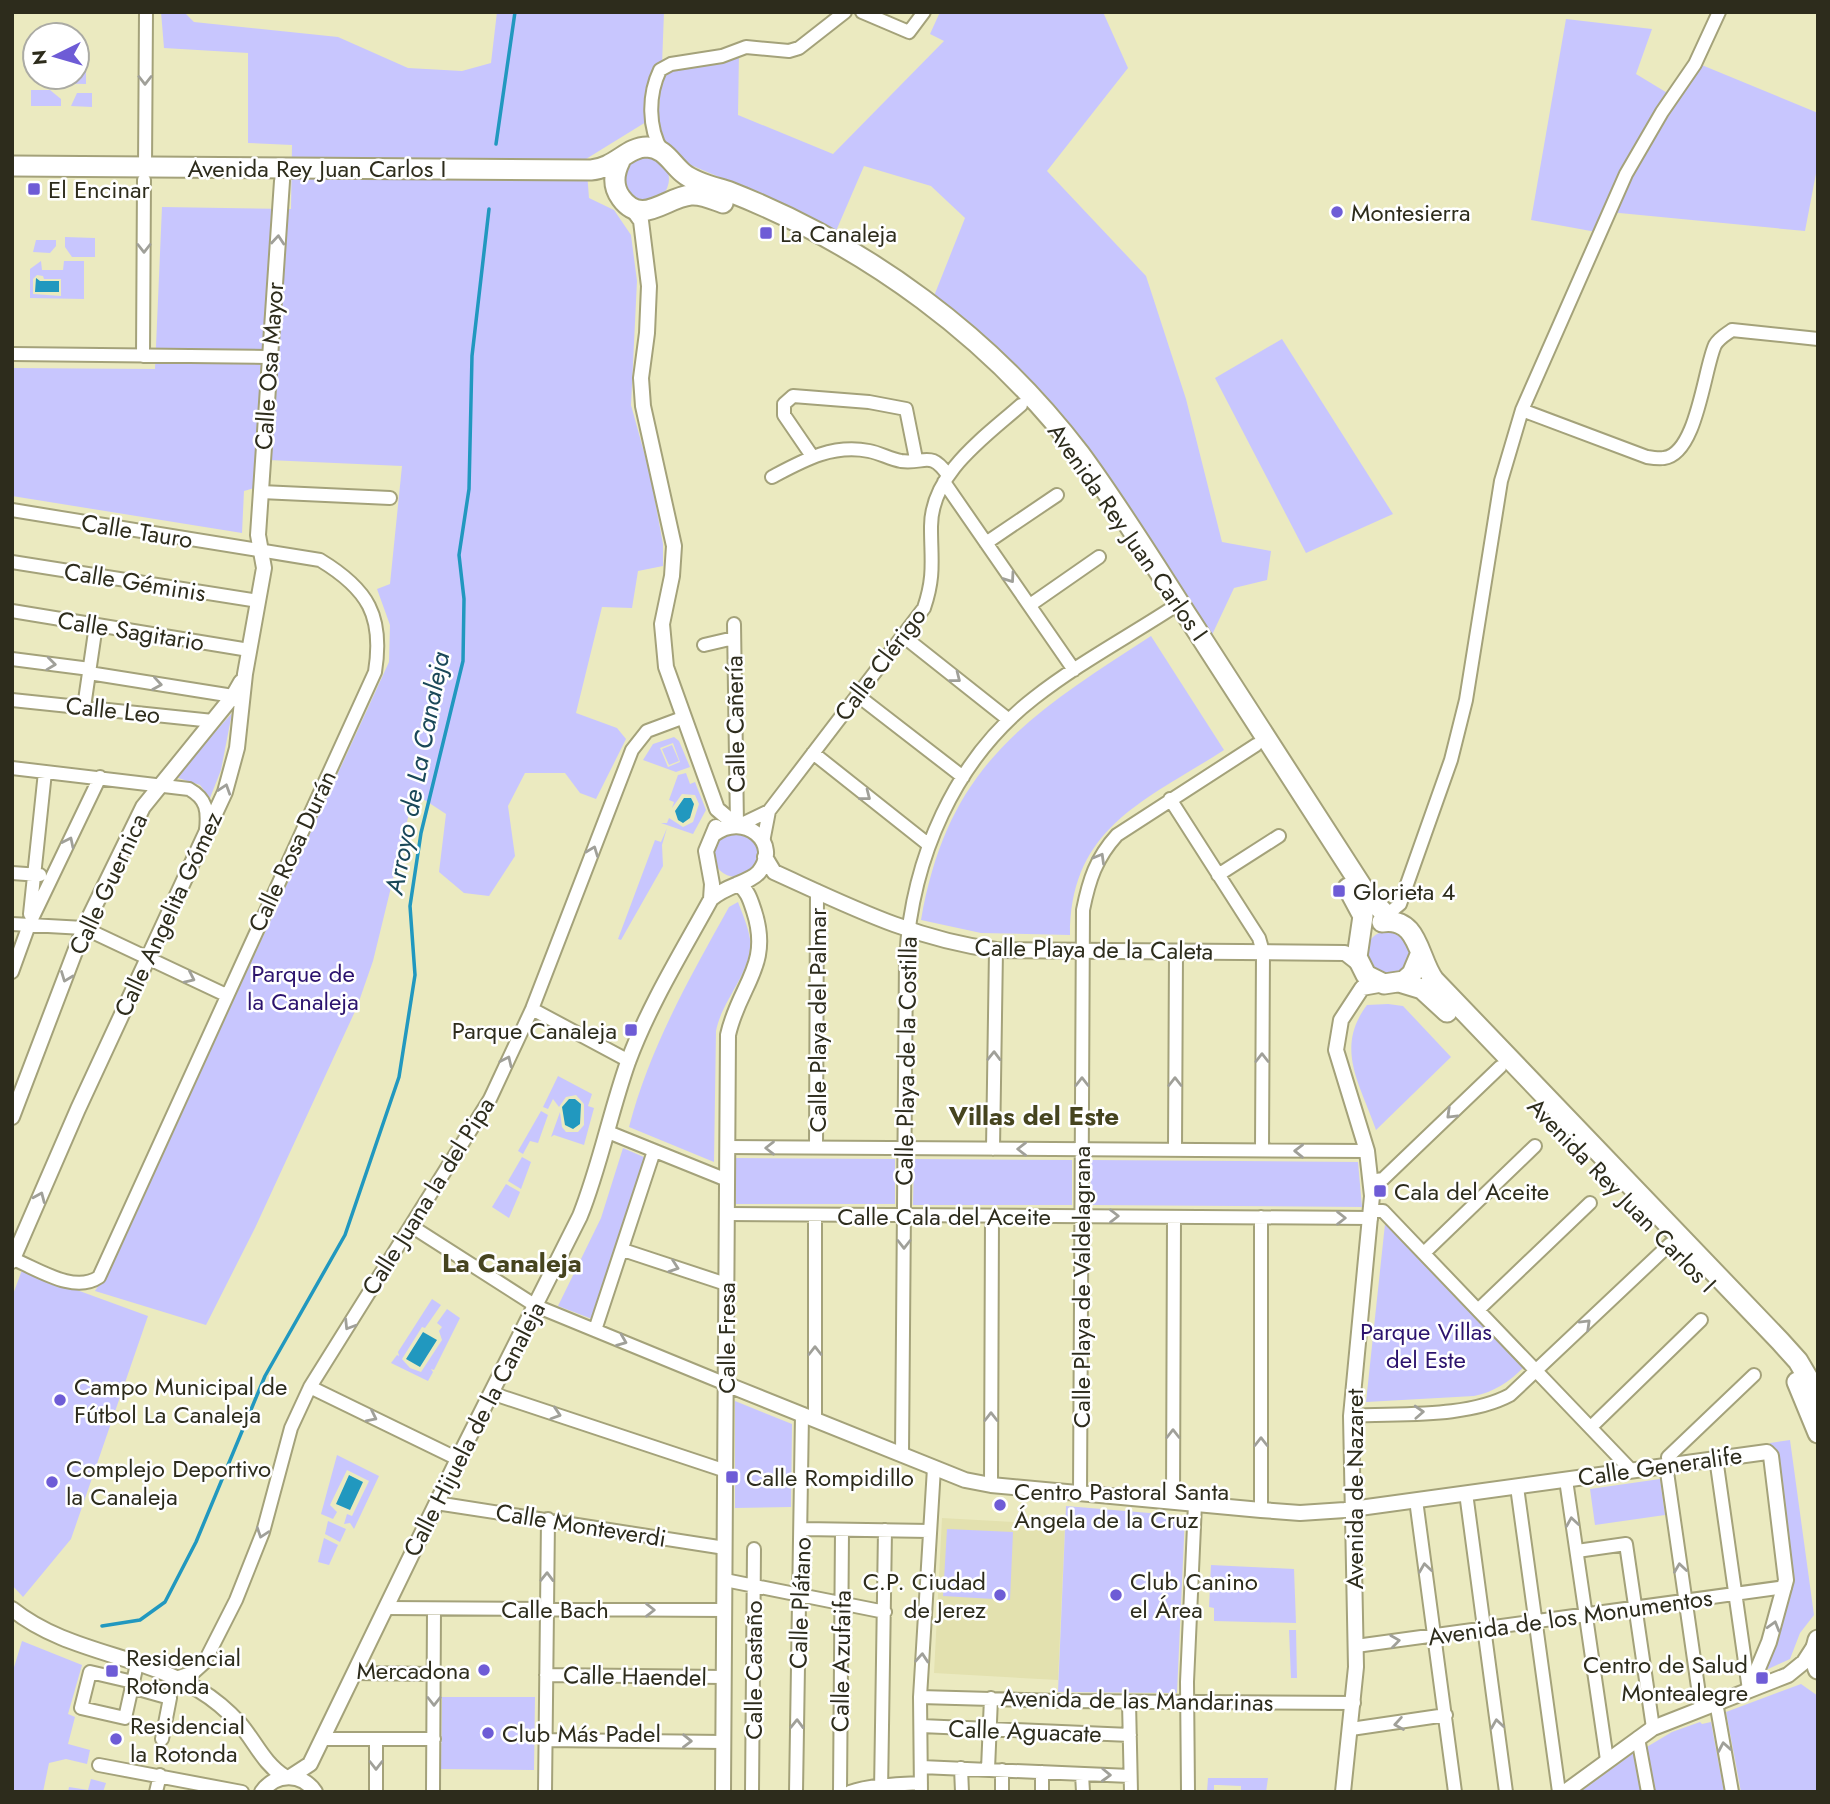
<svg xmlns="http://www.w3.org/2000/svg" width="1830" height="1804" viewBox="0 0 1830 1804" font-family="Jost,sans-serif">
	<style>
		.built { fill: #e3e1af }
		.green { fill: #c8c6fe; fill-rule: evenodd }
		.water { fill: #2198bf }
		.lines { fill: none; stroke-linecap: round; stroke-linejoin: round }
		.stream { stroke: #2198bf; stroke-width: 3.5 }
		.minor-casing { stroke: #a4a27a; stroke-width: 16 }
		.tertiary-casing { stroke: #a4a27a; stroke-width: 18 }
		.primary-casing { stroke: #a4a27a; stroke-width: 23 }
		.minor { stroke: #fff; stroke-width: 12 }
		.tertiary { stroke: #fff; stroke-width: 14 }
		.primary { stroke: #fff; stroke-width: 19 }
		.oneway { stroke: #a0a099 }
		.poi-dot { fill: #6e5cd6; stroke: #fff; stroke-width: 2.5 }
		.labels { text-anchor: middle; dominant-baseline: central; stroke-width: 5; stroke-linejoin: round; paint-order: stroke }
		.street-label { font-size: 24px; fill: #2d2c1c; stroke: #fff }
		.poi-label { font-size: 24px; fill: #2d2c1c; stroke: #fff; text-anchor: start }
		.park-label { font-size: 24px; fill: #2c136e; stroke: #fff }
		.water-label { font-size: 26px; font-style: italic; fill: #1a4859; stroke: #fff }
		.neighbourhood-label { font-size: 26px; font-weight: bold; fill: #46441f; stroke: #fff }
	</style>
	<rect width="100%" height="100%" fill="#ebeac0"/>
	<path class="built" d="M942 1518 1065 1525 1058 1680 934 1673Z"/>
	<path class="green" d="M161 12H184L194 22 338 37 408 68 462 71 491 63 497 12H664L662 65C644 72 648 105 646 122L586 159 589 198 614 210 631 235 637 281 631 405 650 474 663 544V566L638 571 632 608 602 607 576 713 617 728 626 739 596 799 580 793 565 773H525L508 806 515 856 489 896 464 893 439 872 446 814 414 793 373 961 357 1007 255 1228 206 1325 95 1291 112 1265 389 662 390 625 377 589 390 584 402 466 268 460 258 487 244 491 242 533 12 496V368L155 369 162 207 291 209 292 145 248 143V53L164 48Z
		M940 12H1103L1128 68 1047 171 1146 276 1186 399 1222 542 1271 551 1267 580 1234 588 1211 637 1014 366 934 296 965 218 931 186 864 166 836 231 796 210 686 163 666 145 658 129 661 77 670 69 739 52 738 115 833 154 944 41 930 34Z
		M1566 19 1652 29 1636 74 1669 94 1692 61 1818 113V163L1805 231 1609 212 1607 234 1531 220Z
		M32 46H35V77H77V59L82 60V49L77 46H86V84L37 83 32 76Z
		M31 90H50L61 99V106H31Z
		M77 93H92V107L71 106Z
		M623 179a23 23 0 1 1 46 0a23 23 0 1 1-46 0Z
		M65 237 95 238V257H72L65 247Z
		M36 240H56V246L50 253 33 252Z
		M41 261 42 270H63L64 261H84V299L30 298V269ZM37 275 43 276 44 279H61V296L33 294V279Z
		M1282 339 1393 514 1306 553 1215 378Z
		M1151 636 1224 750C1145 801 1070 827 1070 935L981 933 921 920C948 764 1028 716 1151 636Z
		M232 713 221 770 210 798 200 785 175 777Z
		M674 737 679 741 690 767 676 772 643 760 653 744ZM673 743 680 762 668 767 660 748Z
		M672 745 679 761 669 765 662 749Z
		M686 773 690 784 695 782 706 810 693 834 661 823H667L669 818 683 827 693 822 699 804 695 795 682 794 672 808 674 802 669 800 678 775Z
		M667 828 662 845 663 866 621 940 618 939 655 840 661 842Z
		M713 854a23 23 0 1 1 46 0a23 23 0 1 1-46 0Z
		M738 902C742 913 748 926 750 939 753 972 722 999 716 1031L714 1162 629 1127C650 1047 689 979 729 907Z
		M1366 953a22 22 0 1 1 44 0a22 22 0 1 1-44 0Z
		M1388 1004 1403 1006 1451 1057 1376 1130C1361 1085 1334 1049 1367 1005Z
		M558 1076 592 1094 588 1106 594 1108 584 1145 554 1135 551 1137 560 1112 562 1127 566 1132H578L584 1125V1104L576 1095 566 1097 559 1107 553 1099 548 1109 543 1107Z
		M541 1111 548 1115 538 1143 530 1141 523 1154 518 1151Z
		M623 1148 646 1158 592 1319 558 1306 601 1218Z
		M522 1157 531 1162 521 1189 508 1181Z
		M736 1158 895 1159V1204H736Z
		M914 1159 1072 1160V1205H913Z
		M1091 1160 1358 1162 1362 1207 1090 1205Z
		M506 1184 520 1192 509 1218 492 1207Z
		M1385 1224 1523 1368C1509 1382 1494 1392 1474 1396L1366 1402Z
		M22 1270 148 1316 71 1539 23 1597 12 1585V1297Z
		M432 1299 441 1305 425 1328 422 1327 402 1359 410 1368 421 1372 442 1340 439 1331 442 1327 437 1323 447 1309 460 1318 434 1370 431 1369 433 1372 428 1381 391 1363 397 1355 399 1356 398 1352Z
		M735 1401 792 1424 791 1507 735 1508Z
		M1790 1440 1814 1615 1800 1633 1790 1659 1766 1670 1763 1669 1790 1586 1770 1443Z
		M337 1455 379 1476 354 1529 350 1523 344 1524 347 1514 352 1516 369 1481 347 1470 330 1505 337 1512 333 1519 321 1514Z
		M1660 1479 1665 1515 1595 1525 1590 1489Z
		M1066 1506 1185 1516 1177 1693 1058 1692Z
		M328 1521 346 1529 340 1542 325 1534Z
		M947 1529 1013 1532 1010 1600 943 1596Z
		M324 1538 338 1545 329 1565 318 1562Z
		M1211 1565 1294 1569 1296 1623 1214 1621V1608L1209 1607Z
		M1289 1630H1296L1297 1678H1291Z
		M22 1641 82 1665 68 1714 75 1717 68 1744 90 1750 87 1764 66 1759 49 1763 43 1792H12V1674Z
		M1801 1684 1818 1696V1792H1741L1726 1712Z
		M442 1697H535L534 1770 441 1769Z
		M1700 1722 1702 1724 1711 1722 1724 1792H1654L1645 1748 1672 1732Z
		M1635 1752 1642 1792H1580Z
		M1208 1778H1268L1266 1792H1241V1786L1218 1785H1214V1792H1207Z
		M91 1779 106 1783 103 1792H68L69 1787 88 1790Z"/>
	<path class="water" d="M36 278 40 281H59V292H35Z
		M684 798H691L694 804 690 818 683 823 678 820 675 811Z
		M569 1099H575L581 1104 580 1124 573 1129 565 1125 562 1107Z
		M423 1332 437 1340 420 1367 406 1359Z
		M349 1475 363 1482 350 1510 336 1504Z"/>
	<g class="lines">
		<path class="stream" d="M496 144 515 12
			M102 1626 140 1620 165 1602 196 1542 265 1376 345 1235 399 1077 415 975 410 906 421 833 463 661 464 599 459 555 469 489 472 356 489 209"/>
		<defs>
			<path id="minor" d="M862 12 909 32 924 12
				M662 151C648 128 648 95 660 70L671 64 722 56 746 47 789 51 799 48 845 12
				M145 167 146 12
				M12 354 268 357
				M143 356 144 180
				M1522 410 1647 457C1653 458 1659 459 1664 458 1697 454 1704 369 1715 345 1719 338 1725 335 1732 330L1818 339
				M812 456 784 415V404L793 396 869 402 906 409 916 459
				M772 477C804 460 832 444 869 451 880 453 890 459 901 461 926 464 930 450 948 475
				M944 482 1074 670
				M261 492 390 498
				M12 510 320 560C368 589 384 616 375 672L99 1277C74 1294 38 1269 13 1259
				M986 543 1057 495
				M12 562 258 601
				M1030 605 1099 557
				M12 611 249 650
				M734 624 737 825
				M903 636 1009 720
				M704 645 734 638
				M12 659 90 669
				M89 673 233 696
				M857 695 963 777
				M12 700 213 721
				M84 707 96 625
				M813 753 929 845
				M12 768 189 789C207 799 208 811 206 830
				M1170 799 1259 938 1263 952 1262 1150
				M740 825 769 811 924 608C935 576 931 559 931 528 930 474 985 437 1021 405
				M763 842 769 811
				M12 873 40 875
				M1218 875 1279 836
				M30 914 45 772
				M1382 919 1400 904 1451 760 1466 700 1501 481 1522 410 1626 174 1662 112 1695 64 1719 12
				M12 924 84 928 226 995
				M12 972 29 925 100 777
				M532 1009 629 1061
				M608 1132 727 1180
				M727 1147 1367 1151
				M816 1148 817 891
				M993 1149 996 950
				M1175 1150 1176 952
				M1371 1181 1383 1179 1500 1067
				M1372 1211H1383L1631 1470
				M727 1214 1371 1218
				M411 1226 536 1306 726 1384
				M623 1250 726 1284
				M1424 1253 1535 1146
				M1478 1310 1590 1203
				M595 1330 654 1151
				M310 1387 458 1459
				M491 1393 726 1471
				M1351 1416C1400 1413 1467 1418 1510 1395L1670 1244
				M815 1420V1215
				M1591 1427 1701 1320
				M902 1455 906 958C912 859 954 760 1034 698 1076 665 1124 639 1169 610
				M1716 1458 1749 1690
				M1666 1465 1701 1708
				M1669 1465 1668 1457 1754 1375
				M1566 1480 1607 1760
				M991 1485 992 1216
				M1517 1487 1559 1792
				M1466 1493 1506 1792
				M1080 1494 1083 910C1089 880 1096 858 1117 835L1256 745
				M1416 1500 1455 1792
				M1173 1502 1174 1217
				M436 1503 725 1548
				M1261 1510V1217
				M803 1529 930 1531
				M1577 1551 1626 1544 1653 1728
				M725 1580 885 1612
				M386 1608 725 1610
				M1356 1646 1785 1587
				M354 1673 434 1674
				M546 1675 724 1677
				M176 1678 194 1672 204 1663 236 1600 263 1532 291 1428 310 1387 490 1099 532 1009 632 750 647 731 682 718
				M133 1682 90 1672 81 1708 125 1718 137 1664
				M131 1687 170 1698 162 1739
				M920 1697 1059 1701 1354 1703
				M1129 1702 1131 1792
				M1716 1702 1732 1792
				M921 1726 1130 1735
				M1351 1729 1446 1715
				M1638 1738 1648 1792
				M323 1739H434
				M545 1740 724 1742
				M99 1765 242 1792
				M921 1767 1130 1776
				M961 1768 962 1792
				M988 1769 991 1698
				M1002 1770V1792
				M1042 1772V1792
				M1082 1774 1083 1792
				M156 1792 160 1775
				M376 1792V1739
				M433 1792 434 1609
				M545 1792 548 1519
				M752 1792 754 1549
				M796 1792 802 1414
				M840 1792 842 1530
				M850 1792C869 1785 901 1784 921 1783
				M881 1792 885 1530
				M921 1792 920 1697 934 1468
				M1188 1792 1187 1682 1195 1504"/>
			<path id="tertiary" d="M631 207 641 221 649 286 647 333 641 378 643 406 674 546 672 576 662 624 666 667 717 809 736 825
				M765 857 774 872C849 906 913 939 996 950L1345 953 1359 964
				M711 899 712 884 706 851 716 827
				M12 1117 84 928 143 807 233 696 241 682
				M12 1261 78 1109 225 792 237 748 245 674 264 568 258 535 282 181
				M726 1384 965 1480 991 1485 1261 1510 1300 1513 1345 1510 1767 1452 1771 1456 1786 1580 1769 1642 1749 1690
				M12 1609C67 1653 140 1654 199 1690 214 1699 228 1711 240 1724 256 1743 264 1764 285 1777
				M290 1777 310 1764 458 1459 580 1216C600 1166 610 1113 628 1062 649 1005 682 952 711 899 726 885 750 883 759 872 782 843 744 811 714 834
				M262 1792C275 1773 302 1772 315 1792
				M723 1792 728 1035C739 985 772 966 754 911 750 899 748 891 738 884
				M1343 1792 1356 1667 1351 1416 1372 1196 1367 1151 1336 1050 1341 1020 1362 988 1384 984
				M1565 1792 1653 1728 1788 1675 1804 1662 1815 1645"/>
			<path id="primary" d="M620 161C614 173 612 186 621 198 642 227 666 197 691 195 702 194 712 199 723 203
				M12 166 591 170C615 168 627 147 647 147 665 148 671 163 683 173 695 183 715 187 730 192 867 246 991 337 1080 454 1119 507 1154 564 1190 620 1249 712 1308 804 1368 896L1393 922
				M1348 888 1363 916 1357 957 1366 975 1384 984 1404 981 1412 974 1420 955
				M1382 922C1419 916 1418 959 1434 980L1780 1341 1798 1361 1818 1395
				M1399 982 1422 989 1447 1012
				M1797 1382 1818 1433
				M1818 1640 1814 1656 1818 1669"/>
		</defs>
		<use href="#minor" class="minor-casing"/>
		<use href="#tertiary" class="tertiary-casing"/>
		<use href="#primary" class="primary-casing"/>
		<use href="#minor" class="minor"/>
		<use href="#tertiary" class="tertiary"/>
		<use href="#primary" class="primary"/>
	</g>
	<defs><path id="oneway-chevron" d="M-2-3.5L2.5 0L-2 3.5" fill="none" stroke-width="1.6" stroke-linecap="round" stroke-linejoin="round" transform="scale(1.75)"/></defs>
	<g class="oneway">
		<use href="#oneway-chevron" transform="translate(145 80) rotate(90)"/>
		<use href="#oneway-chevron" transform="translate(278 240) rotate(-85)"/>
		<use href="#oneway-chevron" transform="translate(144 248) rotate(90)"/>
		<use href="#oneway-chevron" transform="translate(1010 578) rotate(55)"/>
		<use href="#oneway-chevron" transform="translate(51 664) rotate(7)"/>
		<use href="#oneway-chevron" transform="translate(956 678) rotate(38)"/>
		<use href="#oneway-chevron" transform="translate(157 684) rotate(9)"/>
		<use href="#oneway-chevron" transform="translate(225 789) rotate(-72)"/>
		<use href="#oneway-chevron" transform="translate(866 796) rotate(38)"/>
		<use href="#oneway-chevron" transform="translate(69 842) rotate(-64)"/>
		<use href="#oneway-chevron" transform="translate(593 851) rotate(-69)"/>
		<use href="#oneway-chevron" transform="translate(1100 858) rotate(-60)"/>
		<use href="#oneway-chevron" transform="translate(66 977) rotate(111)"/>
		<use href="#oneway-chevron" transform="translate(190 978) rotate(25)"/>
		<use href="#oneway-chevron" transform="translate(994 1056) rotate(-89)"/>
		<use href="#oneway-chevron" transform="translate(1262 1058) rotate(-90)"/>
		<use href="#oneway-chevron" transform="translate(507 1061) rotate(-65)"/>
		<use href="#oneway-chevron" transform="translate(1082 1082) rotate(-90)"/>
		<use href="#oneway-chevron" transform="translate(1175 1082) rotate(-90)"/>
		<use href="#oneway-chevron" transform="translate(1451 1114) rotate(136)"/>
		<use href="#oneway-chevron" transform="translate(770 1148) rotate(-180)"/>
		<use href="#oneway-chevron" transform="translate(1022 1149) rotate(-180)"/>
		<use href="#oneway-chevron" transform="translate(1299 1151) rotate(-179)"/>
		<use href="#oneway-chevron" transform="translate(40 1197) rotate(-67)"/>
		<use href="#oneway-chevron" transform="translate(1114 1216)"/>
		<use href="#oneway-chevron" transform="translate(1341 1218)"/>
		<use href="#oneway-chevron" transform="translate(904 1244) rotate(90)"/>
		<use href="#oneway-chevron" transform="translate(674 1267) rotate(19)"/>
		<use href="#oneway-chevron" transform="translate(1586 1324) rotate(-44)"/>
		<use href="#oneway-chevron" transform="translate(349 1325) rotate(122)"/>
		<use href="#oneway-chevron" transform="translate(622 1341) rotate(22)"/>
		<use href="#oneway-chevron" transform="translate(815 1351) rotate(-90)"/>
		<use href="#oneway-chevron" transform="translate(1419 1412) rotate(-3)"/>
		<use href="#oneway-chevron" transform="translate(556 1414) rotate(18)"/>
		<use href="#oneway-chevron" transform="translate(372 1417) rotate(26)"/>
		<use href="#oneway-chevron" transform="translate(991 1417) rotate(-90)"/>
		<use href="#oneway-chevron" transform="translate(1173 1434) rotate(-90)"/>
		<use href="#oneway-chevron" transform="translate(1261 1442) rotate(-90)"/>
		<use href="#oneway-chevron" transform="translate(1572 1522) rotate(-99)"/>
		<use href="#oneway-chevron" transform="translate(262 1533) rotate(109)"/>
		<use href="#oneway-chevron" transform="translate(1425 1568) rotate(-98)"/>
		<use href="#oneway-chevron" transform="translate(1680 1568) rotate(-98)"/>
		<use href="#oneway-chevron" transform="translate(547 1577) rotate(-89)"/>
		<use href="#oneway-chevron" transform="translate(650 1610)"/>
		<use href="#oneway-chevron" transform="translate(1774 1626) rotate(-74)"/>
		<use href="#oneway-chevron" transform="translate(1395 1641) rotate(-8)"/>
		<use href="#oneway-chevron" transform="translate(922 1658) rotate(-86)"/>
		<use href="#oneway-chevron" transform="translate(434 1701) rotate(90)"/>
		<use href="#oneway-chevron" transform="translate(797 1724) rotate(-89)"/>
		<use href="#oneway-chevron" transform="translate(1399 1724) rotate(170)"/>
		<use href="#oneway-chevron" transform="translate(1497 1724) rotate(-98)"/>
		<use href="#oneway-chevron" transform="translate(687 1741) rotate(1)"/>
		<use href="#oneway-chevron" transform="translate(1724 1747) rotate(-100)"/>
		<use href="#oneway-chevron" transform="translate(376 1765) rotate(90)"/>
		<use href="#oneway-chevron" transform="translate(1106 1775) rotate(2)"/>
	</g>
	<g class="poi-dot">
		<rect x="27" y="182" width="14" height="14" rx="3.5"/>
		<circle cx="1337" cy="212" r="7"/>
		<rect x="759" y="226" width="14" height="14" rx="3.5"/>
		<rect x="1332" y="884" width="14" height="14" rx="3.5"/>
		<rect x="624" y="1023" width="14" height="14" rx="3.5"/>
		<rect x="1373" y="1184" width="14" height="14" rx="3.5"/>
		<circle cx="60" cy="1400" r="7"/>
		<rect x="725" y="1470" width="14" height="14" rx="3.5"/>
		<circle cx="52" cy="1482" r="7"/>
		<circle cx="1000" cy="1505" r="7"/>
		<circle cx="1000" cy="1595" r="7"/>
		<circle cx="1116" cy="1595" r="7"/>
		<circle cx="484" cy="1670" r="7"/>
		<rect x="105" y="1664" width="14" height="14" rx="3.5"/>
		<rect x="1755" y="1671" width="14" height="14" rx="3.5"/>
		<circle cx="488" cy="1733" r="7"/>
		<circle cx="116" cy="1739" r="7"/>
	</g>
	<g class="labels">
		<g class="street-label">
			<text x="317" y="168">Avenida Rey Juan Carlos I</text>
			<text transform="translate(269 366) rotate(-86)">Calle Osa Mayor</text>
			<text transform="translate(137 531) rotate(9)">Calle Tauro</text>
			<text transform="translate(1128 532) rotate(55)">Avenida Rey Juan Carlos I</text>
			<text transform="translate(135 582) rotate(9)">Calle Géminis</text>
			<text transform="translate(131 631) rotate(9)">Calle Sagitario</text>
			<text transform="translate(880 664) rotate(-53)">Calle Clérigo</text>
			<text transform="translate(113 710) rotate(6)">Calle Leo</text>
			<text transform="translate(735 724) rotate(-91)">Calle Cañería</text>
			<text transform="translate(292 851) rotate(-65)">Calle Rosa Durán</text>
			<text transform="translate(108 884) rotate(-65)">Calle Guernica</text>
			<text transform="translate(168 914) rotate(-65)">Calle Angelita Gómez</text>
			<text transform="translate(1094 949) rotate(1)">Calle Playa de la Caleta</text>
			<text transform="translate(817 1020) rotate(-90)">Calle Playa del Palmar</text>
			<text transform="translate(906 1061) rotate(-89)">Calle Playa de la Costilla</text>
			<text transform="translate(1622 1195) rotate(46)">Avenida Rey Juan Carlos I</text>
			<text transform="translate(428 1196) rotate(-58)">Calle Juana la del Pipa</text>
			<text x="944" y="1216">Calle Cala del Aceite</text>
			<text transform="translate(1081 1287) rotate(-90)">Calle Playa de Valdelagrana</text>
			<text transform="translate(726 1338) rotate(-90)">Calle Fresa</text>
			<text transform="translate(474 1429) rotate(-63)">Calle Hijuela de la Canaleja</text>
			<text transform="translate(1660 1466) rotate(-8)">Calle Generalife</text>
			<text transform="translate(1354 1489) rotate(-90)">Avenida de Nazaret</text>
			<text transform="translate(581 1525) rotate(9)">Calle Monteverdi</text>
			<text transform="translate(800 1603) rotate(-88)">Calle Plátano</text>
			<text x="555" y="1609">Calle Bach</text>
			<text transform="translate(1570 1617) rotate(-8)">Avenida de los Monumentos</text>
			<text transform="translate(841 1661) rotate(-89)">Calle Azufaifa</text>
			<text transform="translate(753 1670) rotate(-90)">Calle Castaño</text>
			<text transform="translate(635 1676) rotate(1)">Calle Haendel</text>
			<text transform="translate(1137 1700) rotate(1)">Avenida de las Mandarinas</text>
			<text transform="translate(1025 1731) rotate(2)">Calle Aguacate</text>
		</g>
		<g class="poi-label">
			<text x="48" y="189">El Encinar</text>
			<text x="1351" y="212">Montesierra</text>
			<text x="780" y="233">La Canaleja</text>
			<text x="1353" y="891">Glorieta 4</text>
			<text x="617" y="1030" text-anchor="end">Parque Canaleja</text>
			<text x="1394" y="1191">Cala del Aceite</text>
			<text x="74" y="1386">Campo Municipal de<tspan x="74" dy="28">Fútbol La Canaleja</tspan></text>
			<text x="66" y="1468">Complejo Deportivo<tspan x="66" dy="28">la Canaleja</tspan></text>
			<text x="746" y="1477">Calle Rompidillo</text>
			<text x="1014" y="1491">Centro Pastoral Santa<tspan x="1014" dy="28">Ángela de la Cruz</tspan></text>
			<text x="986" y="1581" text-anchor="end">C.P. Ciudad<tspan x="986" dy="28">de Jerez</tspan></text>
			<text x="1130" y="1581">Club Canino<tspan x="1130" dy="28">el Área</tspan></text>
			<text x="126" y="1657">Residencial<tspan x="126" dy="28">Rotonda</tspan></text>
			<text x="1748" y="1664" text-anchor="end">Centro de Salud<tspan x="1748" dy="28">Montealegre</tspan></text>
			<text x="470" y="1670" text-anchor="end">Mercadona</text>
			<text x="130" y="1725">Residencial<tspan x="130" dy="28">la Rotonda</tspan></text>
			<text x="502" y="1733">Club Más Padel</text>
		</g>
		<g class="park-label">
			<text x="303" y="973">Parque de<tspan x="303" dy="28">la Canaleja</tspan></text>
			<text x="1426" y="1331">Parque Villas<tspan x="1426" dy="28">del Este</tspan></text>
		</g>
		<g class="water-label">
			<text transform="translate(417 773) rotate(-79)">Arroyo de La Canaleja</text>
		</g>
		<g class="neighbourhood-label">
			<text x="1034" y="1116">Villas del Este</text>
			<text x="512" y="1263">La Canaleja</text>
		</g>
	</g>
	<rect width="1830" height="1804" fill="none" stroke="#2d2c1c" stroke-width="28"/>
	<g transform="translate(56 56) rotate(265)"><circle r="33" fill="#ffffff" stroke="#ababa4" stroke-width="2"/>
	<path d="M0-5L12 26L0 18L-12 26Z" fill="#6e5cd6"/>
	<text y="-10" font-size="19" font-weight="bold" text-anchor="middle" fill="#2d2c1c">N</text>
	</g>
</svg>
